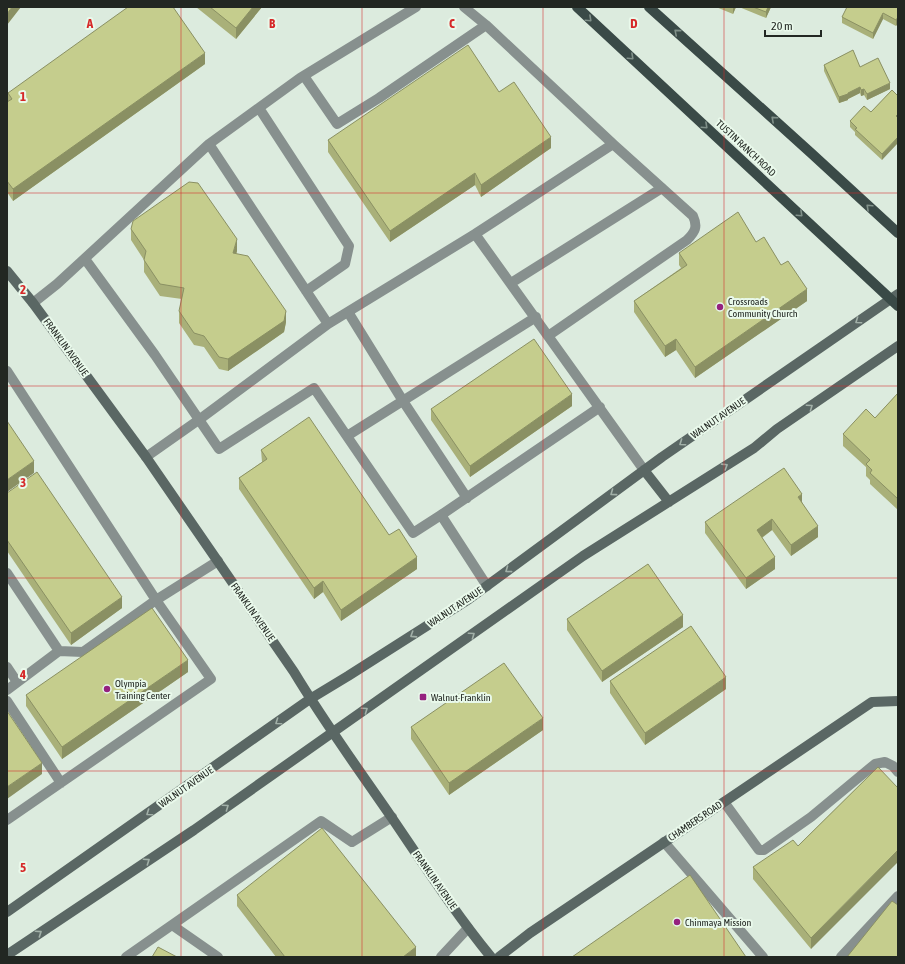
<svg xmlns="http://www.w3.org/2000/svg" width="905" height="964" viewBox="0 0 905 964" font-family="'Asap Condensed',sans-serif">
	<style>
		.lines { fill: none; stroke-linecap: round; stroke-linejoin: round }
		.lane { stroke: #87908e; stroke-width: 10 }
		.secondary { stroke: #5a6764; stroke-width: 10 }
		.primary { stroke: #3a4a47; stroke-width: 10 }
		.wall { fill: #a9b079 }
		.shaded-wall { fill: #8a9063 }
		.building { fill: #c5cd8d; stroke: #8a9063 }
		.oneway { stroke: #809089 }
		.oneway2 { stroke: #a2b0a8 }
		.grid { fill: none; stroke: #d62828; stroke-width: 1; stroke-opacity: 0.55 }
		.poi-dot { fill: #95217f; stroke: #e9f9eb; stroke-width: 1.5 }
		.labels { text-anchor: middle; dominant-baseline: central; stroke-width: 4; stroke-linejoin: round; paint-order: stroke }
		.street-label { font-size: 10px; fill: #222722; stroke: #e9f9eb }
		.poi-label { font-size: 10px; fill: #222722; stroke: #e9f9eb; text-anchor: start }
		.grid-label { font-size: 13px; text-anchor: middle; font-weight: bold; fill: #d62828; stroke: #e9f9eb; stroke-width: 4; stroke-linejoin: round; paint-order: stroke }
	</style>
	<rect width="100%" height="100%" fill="#dcebde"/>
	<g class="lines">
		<path class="lane" d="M304 76 337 124 379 98 486 25
			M259 108 349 246 345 264 306 291
			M209 144 300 78 416 7
			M475 234 644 470
			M85 259 155 355 219 449 314 388 413 533 441 515 487 586
			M511 283 662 188
			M33 303 57 284 209 144 328 324 200 419 146 457
			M348 312 403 401 467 498
			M328 324 475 234 613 144 486 25 464 7
			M548 336 687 240C695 232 698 227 693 216L613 144
			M7 371 156 600 211 679 7 820
			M347 436 536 317
			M441 515 600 407
			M7 573 59 651 7 690
			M59 651 83 652 156 600 218 561
			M7 667 17 682
			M7 701 61 783
			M724 802 759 850H764L811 817 875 764 885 762 893 766 898 772
			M664 842 763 957
			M172 925 218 957
			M126 957 321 821 352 842 392 817
			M441 957 468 928
			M841 957 898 896"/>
		<path class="secondary" d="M7 271 33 303 146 457 294 672C324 722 359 770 392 818 424 865 455 913 491 957
			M644 470 669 502
			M7 912 310 699 348 676 469 599 662 457 898 294
			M7 955 194 830 583 556 754 448 777 429 898 346
			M499 957 530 933 872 702 898 701"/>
		<path class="primary" d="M577 7 898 306
			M649 7 811 153 898 233"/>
	</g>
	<path class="wall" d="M196 7H262L236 39Z
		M716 7H736L733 14Z
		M739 7H771L766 18Z
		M898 7V23L896 26 883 19 873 39 842 23V17Z
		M205 64 13 201 7 192V102H8V93Z
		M824 65 860 67 890 89 867 100 864 95 861 96 860 93 848 99V100L839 103 824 71Z
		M892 90 882 160 855 135V132L850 127V121L871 112Z
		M499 92 551 148 481 197 475 185 390 242 328 152V140Z
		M131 229 237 251 236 254 286 322 284 332 228 371 219 369 204 347 194 345 179 323V311L182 299 160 296 144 272V260L131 240Z
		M756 242 781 265 807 301 695 378 676 350 665 357 634 312V301L681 268 679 265V253Z
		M898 393V510L870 484V480L866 476V467L843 446V434L875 418Z
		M572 406 470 477 431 420V409Z
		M261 450 389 535 417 569 341 621 323 592 314 599 239 489V478L262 462Z
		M7 493 122 608 71 645 7 551Z
		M802 502 818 537 791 556 772 530 762 538 775 569 746 589 705 533V522Z
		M567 619 683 627 602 682 567 630Z
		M188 672 62 759 26 706V695Z
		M610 681 726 689 645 745 610 693Z
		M411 727 543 730 449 795 411 739Z
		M878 767 811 949 753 879V867L798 846Z
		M237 895 416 957H276L237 906Z"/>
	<path class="shaded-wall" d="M12 7H21L7 25V14Z
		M253 7H262L236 39V28Z
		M734 7H736L733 14V8Z
		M768 7H771L766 18V12Z
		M883 13V19L873 39V33Z
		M898 17V23L896 26V20Z
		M205 53V64L13 201V189Z
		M890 83V89L867 100V94Z
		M860 87V93L848 99V100L839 103V97Z
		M864 89V95L861 96V90Z
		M551 137V148L481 197V185Z
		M898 137V143L882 160V154Z
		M475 173V185L390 242V231Z
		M237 239V251L233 264V253Z
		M807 289V301L695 378V367Z
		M286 311V322L284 332 228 371V359Z
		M676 339V350L665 357V346Z
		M572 394V406L470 477V466Z
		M34 461V473L7 492V480Z
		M802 494V505L798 497Z
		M772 519V530L757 541V530Z
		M818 526V537L791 556V545Z
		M417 557V569L341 621V610Z
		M775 557V569L746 589V578Z
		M323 581V592L314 599V588Z
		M122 597V608L71 645V633Z
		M683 615V627L602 682V671Z
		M188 660V672L62 759V747Z
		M726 677V689L645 745V733Z
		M543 718V730L449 795V783Z
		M42 763V774L7 799V787Z
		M898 850V862L811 949V938Z
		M416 947V957H403Z"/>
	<path class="building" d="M7 7H12L7 14Z
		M128 7H173L205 53 13 189 7 181V102L12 99 8 93Z
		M210 7H253L236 28Z
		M753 7H768L766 12Z
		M847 7H898V17L896 20 883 13 873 33 842 17Z
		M468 45 499 92 514 82 551 137 481 185 475 173 390 231 328 140Z
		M853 50 860 67 878 58 890 83 867 94 864 89 861 90 860 87 848 93V94L839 97 824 65Z
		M892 90 898 96V114L896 116 898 118V137L882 154 855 129 857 128 850 121 864 106 871 112Z
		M189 182 198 183 237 239 233 253 248 256 286 311 284 321 228 359 219 357 204 336 194 333 179 311 184 288 160 284 144 260 146 251 131 229 133 221Z
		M738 212 756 242 764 237 781 265 788 261 807 289 695 367 676 339 665 346 634 301 687 265 679 253Z
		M534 339 572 394 470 466 431 409Z
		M898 393V499L870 473 872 470 866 464 870 460 843 434 866 409 875 418Z
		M309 417 389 535 399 529 417 557 341 610 323 581 314 588 239 478 267 459 261 450Z
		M7 421 34 461 7 480Z
		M784 468 802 494 798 497 818 526 791 545 772 519 757 530 775 557 746 578 705 522Z
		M37 472 122 597 71 633 7 540V493Z
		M648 564 683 615 602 671 567 619Z
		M152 608 188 660 62 747 26 695Z
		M691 626 726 677 645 733 610 681Z
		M504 663 543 718 449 783 411 727Z
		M7 711 42 763 7 787Z
		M878 767 898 788V850L811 938 753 867 793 840 798 846Z
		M322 828 416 947 403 957H285L237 895Z
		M690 875 746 957H572Z
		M892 901 898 905V957H847Z
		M158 947 177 957H152Z"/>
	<defs><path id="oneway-chevron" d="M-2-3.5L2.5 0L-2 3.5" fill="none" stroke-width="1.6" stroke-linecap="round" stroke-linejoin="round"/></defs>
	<g class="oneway">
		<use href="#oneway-chevron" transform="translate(589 19) rotate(43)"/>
		<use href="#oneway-chevron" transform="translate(677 32) rotate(-139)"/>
		<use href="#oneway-chevron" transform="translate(631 57) rotate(43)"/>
		<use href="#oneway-chevron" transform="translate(774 119) rotate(-138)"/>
		<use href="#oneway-chevron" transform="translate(705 126) rotate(43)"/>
		<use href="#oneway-chevron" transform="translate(869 207) rotate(-137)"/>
		<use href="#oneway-chevron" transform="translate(800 214) rotate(43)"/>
	</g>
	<g class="oneway2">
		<use href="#oneway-chevron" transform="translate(858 321) rotate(145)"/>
		<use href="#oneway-chevron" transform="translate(810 407) rotate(-35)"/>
		<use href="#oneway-chevron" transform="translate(682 443) rotate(145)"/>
		<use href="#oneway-chevron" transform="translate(725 466) rotate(-32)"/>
		<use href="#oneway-chevron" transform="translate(613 493) rotate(144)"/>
		<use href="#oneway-chevron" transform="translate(508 570) rotate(144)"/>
		<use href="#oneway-chevron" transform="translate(413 635) rotate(147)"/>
		<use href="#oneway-chevron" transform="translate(472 635) rotate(-35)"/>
		<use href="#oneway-chevron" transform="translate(365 710) rotate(-35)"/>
		<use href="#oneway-chevron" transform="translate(278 722) rotate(145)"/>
		<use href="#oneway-chevron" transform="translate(226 807) rotate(-35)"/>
		<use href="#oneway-chevron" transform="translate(149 813) rotate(145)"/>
		<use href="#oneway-chevron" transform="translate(147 861) rotate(-34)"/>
		<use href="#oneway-chevron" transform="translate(39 933) rotate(-34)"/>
	</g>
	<path class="grid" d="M181 7V957M362 7V957M543 7V957M724 7V957M7 193H898M7 386H898M7 578H898M7 771H898"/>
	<g class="poi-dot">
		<circle cx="720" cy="307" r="4"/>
		<circle cx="107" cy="689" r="4"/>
		<rect x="419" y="693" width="8" height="8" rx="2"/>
		<circle cx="677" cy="922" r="4"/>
	</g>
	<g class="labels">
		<g class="street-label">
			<text transform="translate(746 148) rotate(43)">TUSTIN RANCH ROAD</text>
			<text transform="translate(66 347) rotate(54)">FRANKLIN AVENUE</text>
			<text transform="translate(718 418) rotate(-35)">WALNUT AVENUE</text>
			<text transform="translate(455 607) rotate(-34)">WALNUT AVENUE</text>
			<text transform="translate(253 612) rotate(55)">FRANKLIN AVENUE</text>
			<text transform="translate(186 787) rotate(-35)">WALNUT AVENUE</text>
			<text transform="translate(695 821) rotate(-34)">CHAMBERS ROAD</text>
			<text transform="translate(435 880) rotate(55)">FRANKLIN AVENUE</text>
		</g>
		<g class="poi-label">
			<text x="728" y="301">Crossroads<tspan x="728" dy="12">Community Church</tspan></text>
			<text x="115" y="683">Olympia<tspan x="115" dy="12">Training Center</tspan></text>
			<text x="431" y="697">Walnut-Franklin</text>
			<text x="685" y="922">Chinmaya Mission</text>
		</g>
	</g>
	<g class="grid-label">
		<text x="90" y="28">A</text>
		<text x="272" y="28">B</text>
		<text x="452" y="28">C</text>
		<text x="634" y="28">D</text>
		<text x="23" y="101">1</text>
		<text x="23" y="294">2</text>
		<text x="23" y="487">3</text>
		<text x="23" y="679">4</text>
		<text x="23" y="872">5</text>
	</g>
	<rect width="905" height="964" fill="none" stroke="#222722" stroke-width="16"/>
	<path d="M765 30v6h56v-6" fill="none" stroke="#222722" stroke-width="2"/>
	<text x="771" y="30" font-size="12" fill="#222722" stroke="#e9f9eb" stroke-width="3" paint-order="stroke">20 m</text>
</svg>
